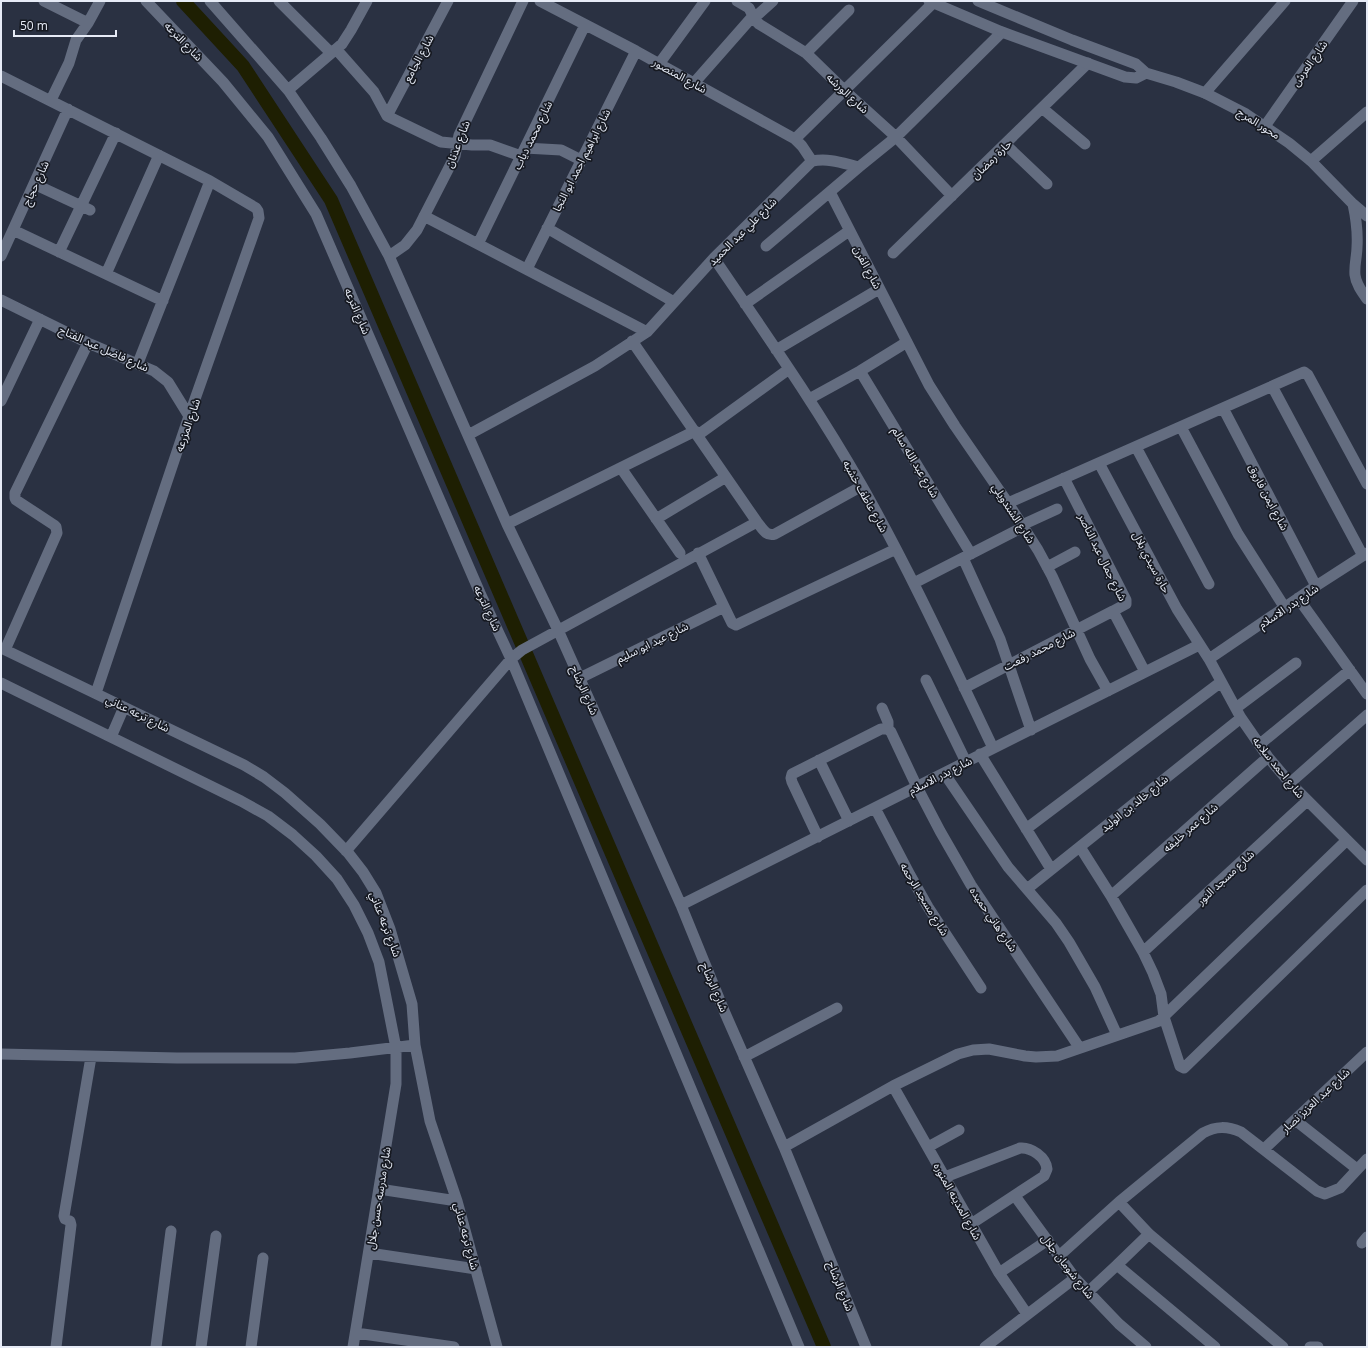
<svg xmlns="http://www.w3.org/2000/svg" width="1368" height="1348" viewBox="0 0 1368 1348" font-family="'Open Sans','Noto Sans Arabic',sans-serif">
	<style>
		.lines { fill: none; stroke-linecap: round; stroke-linejoin: round }
		.canal { stroke: #1e1f02; stroke-width: 14 }
		.minor { stroke: #646d80; stroke-width: 11 }
		.secondary { stroke: #646d80; stroke-width: 11 }
		.labels { text-anchor: middle; dominant-baseline: central; stroke-width: 3.5; stroke-linejoin: round; paint-order: stroke }
		.street-label { font-size: 11px; fill: #e6ebf6; stroke: #161921 }
	</style>
	<rect width="100%" height="100%" fill="#2a3142"/>
	<g class="lines">
		<path class="canal" d="M183 1 243 66 331 200 824 1347"/>
		<path class="minor" d="M44 1 88 23
			M146 1 223 82 268 137 316 214 480 593 511 659 799 1347
			M210 1 288 90 321 138 351 186 389 256 507 524 558 630 681 905 725 1013 784 1147 866 1347
			M279 1 331 53
			M540 1 636 51 795 139 802 146 812 161
			M737 1 749 8 755 20 759 24 806 53 844 90 896 137 952 196
			M754 18 773 1
			M336 49 374 92 387 116 441 142 472 145H490L521 156
			M806 53 849 10
			M659 64 705 1
			M1 76 210 181 256 208 258 211 259 218 189 416 96 693
			M694 83 753 16
			M288 90 342 44 351 30 367 1
			M1205 93 1285 1
			M51 100 69 63 76 40 88 23 100 1
			M1042 108 1085 144
			M387 116 448 1
			M1265 126 1353 1
			M795 139 933 3
			M1005 144 1047 184
			M525 148 561 150 581 160
			M1311 161 1367 112
			M34 184 90 210
			M830 192 929 385 955 426 1008 503 1038 550 1052 576 1090 659 1108 691
			M424 216 647 332
			M547 228 674 302
			M13 230 163 301
			M478 244 585 25
			M766 246 859 167
			M59 252 116 133
			M893 253 1088 63
			M1 256 68 109
			M389 256 405 245 417 230 455 156 459 135 523 1
			M714 258C765 333 817 407 862 486 910 571 951 660 993 748
			M527 269 636 51
			M106 274 159 155
			M1 300 88 343 154 371 168 382 189 416
			M745 304 849 231
			M632 341 757 522C762 528 766 537 775 534L862 486
			M776 350 879 289
			M138 363 210 181
			M860 371 971 554
			M1272 386 1363 556
			M809 399 860 371 907 342
			M1 401 40 319
			M1223 408 1316 586
			M1181 427 1238 534 1285 608
			M468 435 595 366 647 332 714 258 812 161C830 158 842 163 859 167L896 137 1002 32
			M698 435 789 369
			M1136 447 1209 584
			M1099 463 1177 609 1209 659 1241 718 1268 757 1290 783 1367 860
			M621 468 680 553
			M1064 478 1126 600V604L1113 611 1145 672
			M1008 503 1304 372 1308 375 1367 484
			M656 519 726 477
			M507 524 695 431
			M1022 525 1057 509
			M698 553 732 623 736 625 896 549
			M963 558 1000 639 1031 730
			M1047 567 1075 552
			M914 583 1023 527
			M1298 598 1367 694
			M1 648 244 765 264 777 285 793 320 824 349 854 363 872 376 893 390 929 412 1004 415 1045 430 1121 457 1201 497 1347
			M5 650 57 533 56 527 54 525 16 500 15 498V493L88 343
			M1209 659 1316 586 1367 553
			M580 678 724 607
			M926 680 966 762
			M1 683 241 801 268 816 293 835 316 856 337 879 354 905 368 933 379 962 396 1048V1084L353 1347
			M964 688 1113 611
			M882 708 888 722V729
			M1236 708 1296 663
			M111 737 124 707
			M1260 744 1350 670
			M980 754 1051 869
			M819 760 849 821
			M944 773 1008 867 1056 923 1069 942 1095 987 1117 1035
			M1290 783 1367 715
			M875 808 910 875 928 907 981 988
			M1026 829 1221 682
			M818 837 792 782 791 778 792 774 881 729H888L891 732 917 787 940 831 971 885 1079 1047
			M1080 847 1111 896 1143 952 1153 973 1161 994 1164 1017 1180 1066 1184 1068 1367 890
			M346 851 511 659 522 650 757 522
			M1027 889 1241 718
			M1111 896 1268 757
			M681 905 1199 645
			M1143 952 1307 801
			M1 1054 177 1058H295L350 1053 415 1045
			M744 1057 837 1008
			M893 1086 999 1273 1027 1314
			M1295 1120 1357 1169
			M784 1147 893 1086 958 1054 973 1050 989 1049 1025 1056 1036 1057 1057 1056 1159 1021 1347 840
			M928 1147 959 1130
			M1264 1149 1367 1052
			M945 1177 1020 1148C1031 1147 1046 1157 1047 1169L1044 1176 971 1224
			M379 1189 457 1201
			M1015 1196 1075 1278 1119 1324 1146 1347
			M1119 1202 1149 1234 1283 1347
			M1362 1243 1367 1237
			M369 1253 476 1269
			M1059 1256 1119 1202 1203 1133C1216 1126 1227 1126 1241 1132L1317 1191 1325 1194 1340 1188 1367 1159
			M1117 1265 1149 1234
			M999 1273 1048 1240
			M1088 1292 1117 1265 1215 1347
			M356 1333 454 1347
			M56 1347 71 1225 70 1221 65 1219 64 1216 91 1057
			M156 1347 171 1231
			M201 1347 216 1236
			M251 1347 263 1258
			M985 1347 1075 1278
			M1310 1347H1318"/>
		<path class="secondary" d="M929 1 1002 32 1125 77 1136 78 1146 73
			M978 1 1072 40 1136 64 1146 73 1176 82 1205 93 1246 114 1289 143 1311 161 1353 204 1367 216
			M1353 204C1356 218 1358 232 1357 247 1357 256 1354 265 1355 275 1356 284 1362 292 1367 299"/>
	</g>
	<g class="labels">
		<g class="street-label">
			<text transform="translate(184 41) rotate(46)">شارع الترعه</text>
			<text transform="translate(418 58) rotate(-62)">شارع الجامع</text>
			<text transform="translate(1309 63) rotate(-55)">شارع العرش</text>
			<text transform="translate(680 75) rotate(29)">شارع المنصور</text>
			<text transform="translate(848 93) rotate(43)">شارع الورشه</text>
			<text transform="translate(1259 123) rotate(32)">محور المرج</text>
			<text transform="translate(532 135) rotate(-64)">شارع محمد دياب</text>
			<text transform="translate(457 144) rotate(-69)">شارع عدنان</text>
			<text transform="translate(991 159) rotate(-44)">حارة رمضان</text>
			<text transform="translate(581 160) rotate(-63)">شارع ابراهيم احمد ابو النجا</text>
			<text transform="translate(35 183) rotate(-65)">شارع حجاج</text>
			<text transform="translate(742 231) rotate(-45)">شارع علي عبد الحميد</text>
			<text transform="translate(868 267) rotate(62)">شارع الفرن</text>
			<text transform="translate(358 311) rotate(67)">شارع الترعه</text>
			<text transform="translate(104 348) rotate(24)">شارع فاضل عبد الفتاح</text>
			<text transform="translate(187 425) rotate(-71)">شارع المزرعه</text>
			<text transform="translate(916 462) rotate(59)">شارع عبد الله سالم</text>
			<text transform="translate(866 496) rotate(61)">شارع عاطف خشبه</text>
			<text transform="translate(1269 497) rotate(62)">شارع ايمن فاروق</text>
			<text transform="translate(1014 513) rotate(57)">شارع الشندويلي</text>
			<text transform="translate(1103 557) rotate(64)">شارع جمال عبد الناصر</text>
			<text transform="translate(1152 562) rotate(62)">حارة سيدي بلال</text>
			<text transform="translate(1288 606) rotate(-34)">شارع بدر الاسلام</text>
			<text transform="translate(488 608) rotate(65)">شارع الترعه</text>
			<text transform="translate(652 642) rotate(-26)">شارع عيد ابو سليم</text>
			<text transform="translate(1039 649) rotate(-27)">شارع محمد رفعت</text>
			<text transform="translate(585 690) rotate(66)">شارع الرشاح</text>
			<text transform="translate(138 713) rotate(26)">شارع ترعه عناني</text>
			<text transform="translate(1279 767) rotate(51)">شارع احمد سلامه</text>
			<text transform="translate(940 775) rotate(-27)">شارع بدر الاسلام</text>
			<text transform="translate(1134 803) rotate(-39)">شارع خالد بن الوليد</text>
			<text transform="translate(1190 827) rotate(-41)">شارع عمر خليفه</text>
			<text transform="translate(1225 877) rotate(-43)">شارع مسجد النور</text>
			<text transform="translate(925 899) rotate(59)">شارع مسجد الرحمه</text>
			<text transform="translate(994 919) rotate(56)">شارع هاني حميده</text>
			<text transform="translate(386 924) rotate(69)">شارع ترعه عناني</text>
			<text transform="translate(715 987) rotate(67)">شارع الرشاح</text>
			<text transform="translate(1315 1100) rotate(-43)">شارع عبد العزيز نصار</text>
			<text transform="translate(378 1198) rotate(-81)">شارع مدرسه حسن جلال</text>
			<text transform="translate(958 1201) rotate(61)">شارع المدينه المنوره</text>
			<text transform="translate(467 1236) rotate(75)">شارع ترعه عناني</text>
			<text transform="translate(1068 1266) rotate(52)">شارع شومان جلال</text>
			<text transform="translate(841 1286) rotate(68)">شارع الرشاح</text>
		</g>
	</g>
	<rect width="1368" height="1348" fill="none" stroke="#e6ebf6" stroke-width="4"/>
	<path d="M14 30v6h102v-6" fill="none" stroke="#e6ebf6" stroke-width="2"/>
	<text x="20" y="30" font-size="12" fill="#e6ebf6" stroke="#161921" stroke-width="3" paint-order="stroke">50 m</text>
</svg>
